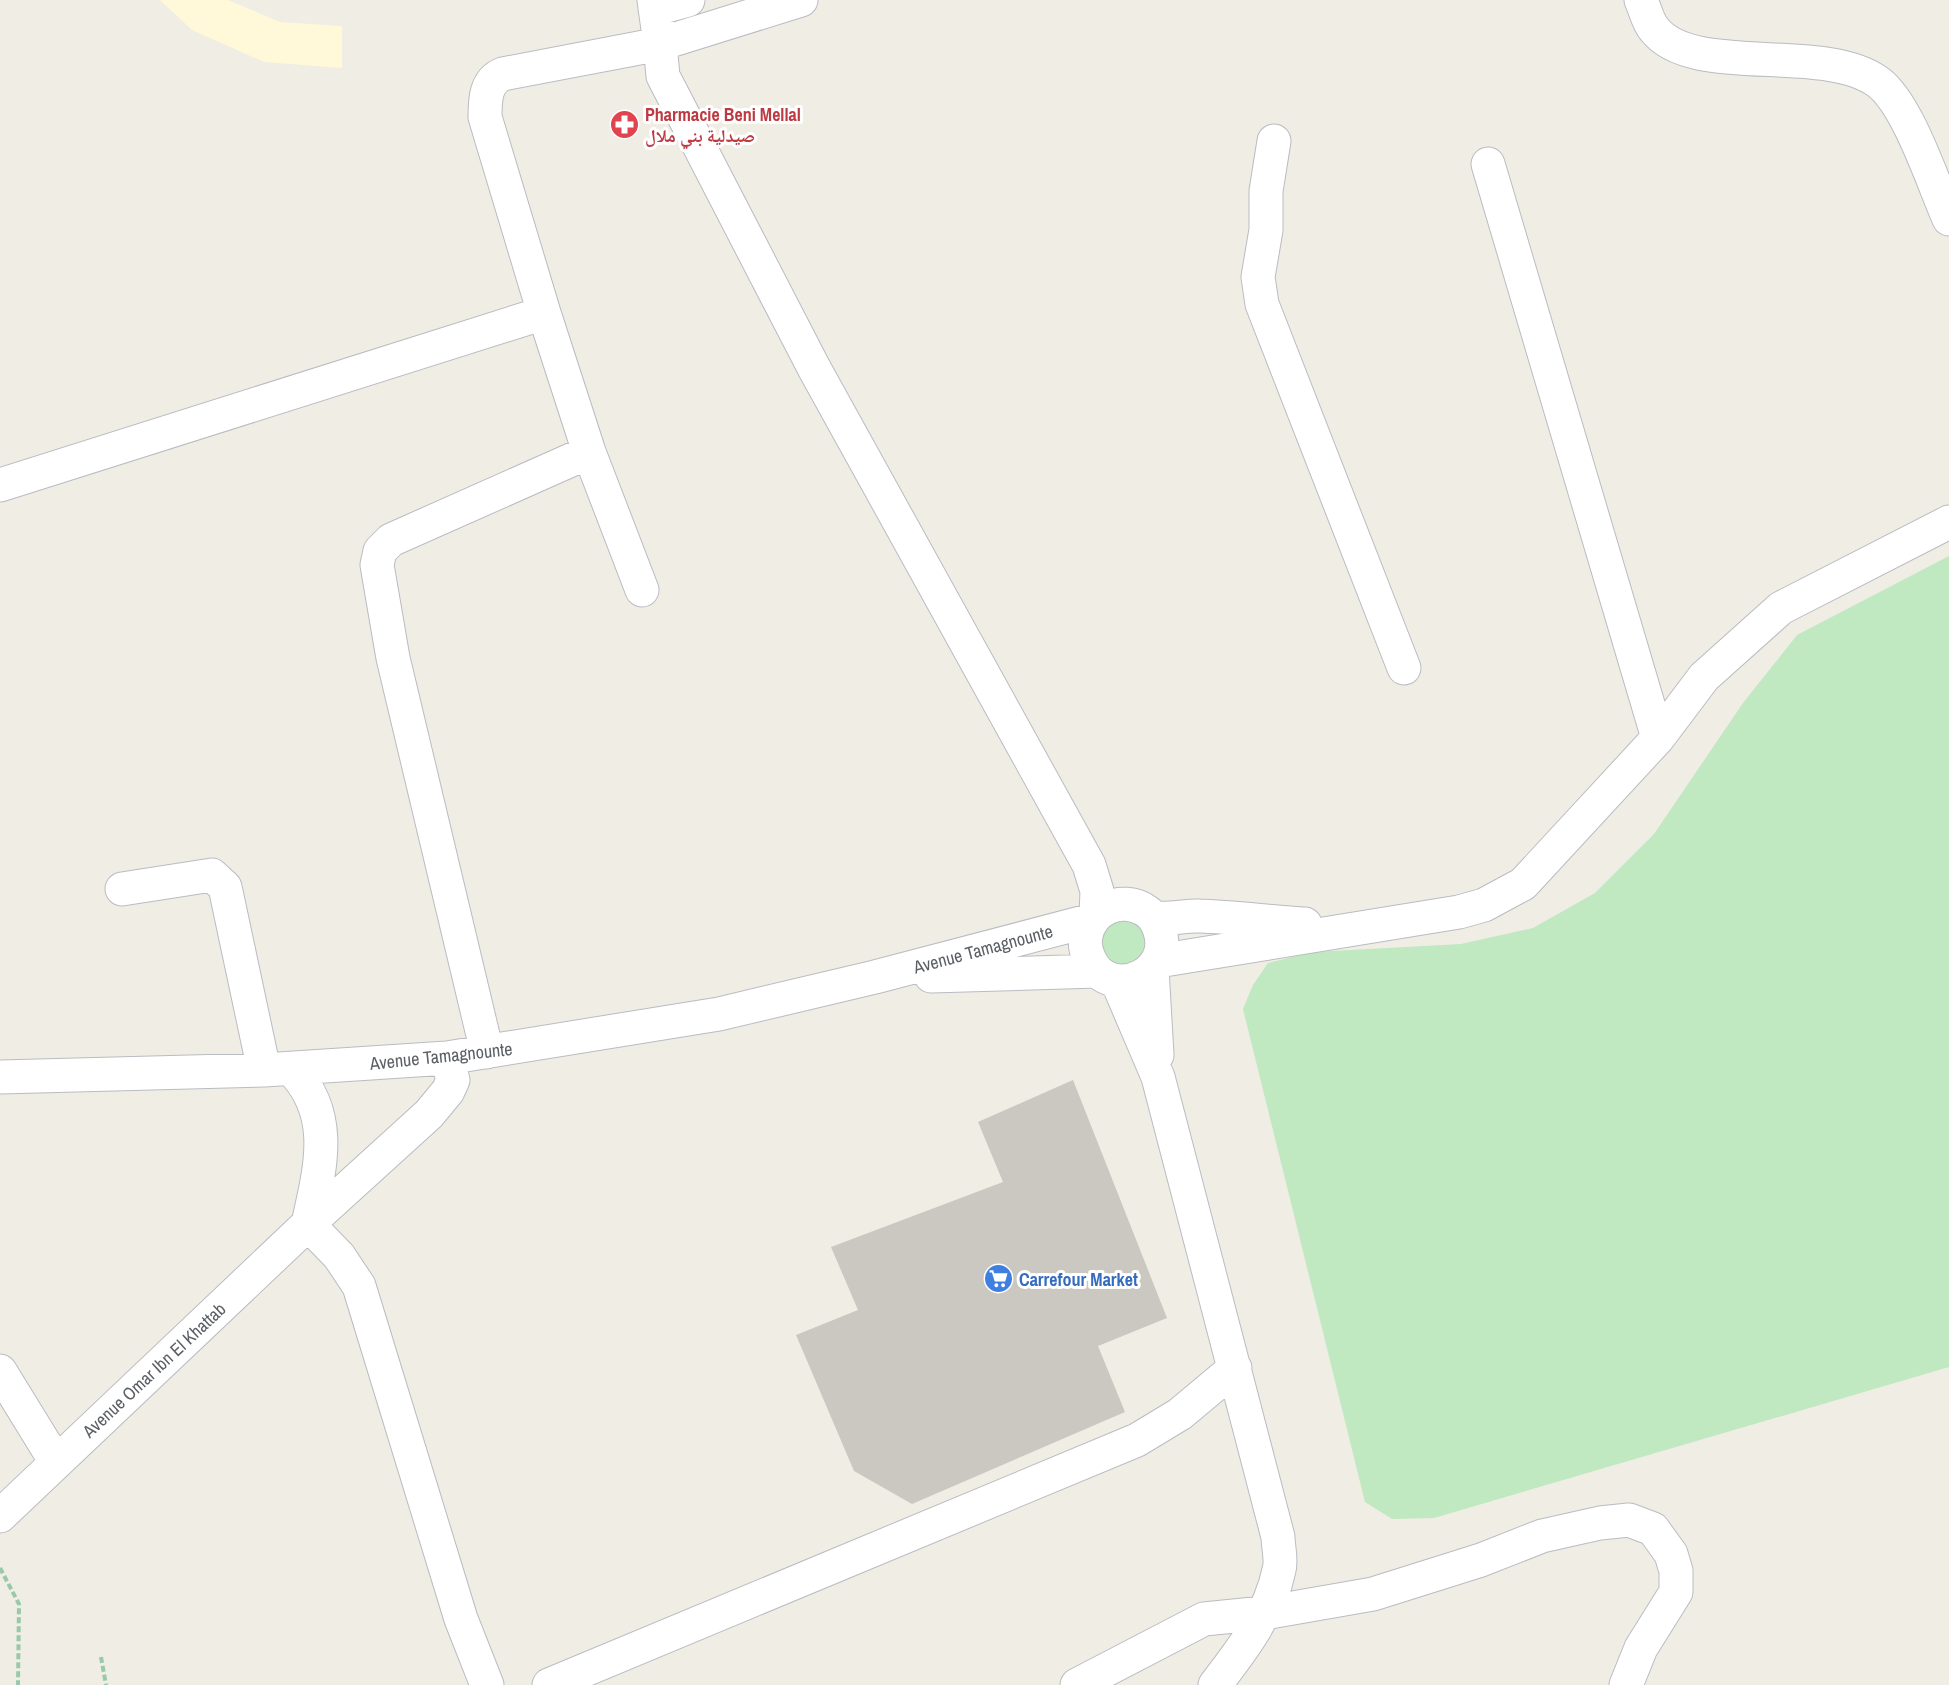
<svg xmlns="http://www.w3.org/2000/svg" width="1949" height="1685" viewBox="0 0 1949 1685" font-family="'Archivo Narrow','Noto Naskh Arabic',sans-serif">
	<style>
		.commercial { fill: #fff8d9 }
		.green { fill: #c0e8c1 }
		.building { fill: #cac8c1 }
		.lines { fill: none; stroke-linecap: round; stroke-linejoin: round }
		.minor-casing { stroke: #b9bcc1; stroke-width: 35 }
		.path { stroke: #98c9a8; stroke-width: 4; stroke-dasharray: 6 3; stroke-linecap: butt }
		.minor { stroke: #fff; stroke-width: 33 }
		.labels { text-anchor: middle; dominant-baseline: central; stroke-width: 6; stroke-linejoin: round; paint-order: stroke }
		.health-label { font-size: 18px; font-weight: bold; fill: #be3a42; stroke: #fff; text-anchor: start }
		.street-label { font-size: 18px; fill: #5c6065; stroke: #fff }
		.shop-label { font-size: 18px; font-weight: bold; fill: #366cbe; stroke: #fff; text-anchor: start }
	</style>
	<rect width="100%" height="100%" fill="#efede4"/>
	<path class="commercial" d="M160 0H228L280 22 342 26V68L264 62 192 30Z"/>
	<path class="green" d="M1949 556V1367L1434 1518 1392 1519 1365 1502 1243 1009 1253 985 1268 963 1313 952 1461 944 1533 928 1595 893 1654 834 1743 703 1797 635Z
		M1126 915 1148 933 1142 960 1115 967 1097 945 1101 928Z"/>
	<path class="building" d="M1073 1080 1167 1318 1098 1346 1125 1412 912 1504 854 1471 796 1335 858 1310 831 1247 1003 1182 978 1122Z"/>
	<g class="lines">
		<defs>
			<path id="minor" d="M654 0 660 44 801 0
				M1641 0C1645 9 1648 22 1654 29 1692 79 1824 42 1878 82 1908 104 1933 183 1949 219
				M655 9 688 0
				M1274 141 1266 191V230L1258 277 1262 304 1404 668
				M1488 164 1658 738
				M0 485 544 313
				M642 590 589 452 544 313 485 117C485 101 485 81 503 74L660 44 663 76 814 368 1089 865 1097 891 1096 915
				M122 889 212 875 225 887 264 1070
				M1153 917C1188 970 1109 1007 1089 958 1086 951 1084 944 1086 936 1088 924 1095 914 1107 908 1119 902 1135 903 1146 911 1147 911 1152 916 1153 917 1165 921 1186 915 1199 916 1234 917 1270 922 1305 924
				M1158 961 1459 912 1484 905 1523 884 1658 738 1704 677 1781 608 1949 522
				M1152 969 1157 1055
				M931 976 1097 971
				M1117 981 1158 1077 1278 1537C1278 1547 1282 1560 1279 1570 1270 1614 1242 1650 1215 1685
				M487 1052 393 658 377 565 380 551 391 540 589 452
				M291 1069C336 1114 320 1169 308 1224
				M0 1077 264 1070 447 1058 719 1014 875 977 1092 920
				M308 1224 339 1256 359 1286 461 1619 487 1685
				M0 1371 56 1462
				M0 1516 308 1224 429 1114 448 1091 453 1080 447 1058
				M549 1685 1137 1440 1180 1414 1235 1368
				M1077 1685 1204 1619 1264 1613 1373 1594 1481 1560 1542 1536 1600 1523 1629 1520 1653 1529 1671 1554 1676 1571V1592L1641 1648 1626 1685"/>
		</defs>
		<use href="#minor" class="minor-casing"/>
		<path class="path" d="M0 1568 19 1604 18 1685
			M101 1657 106 1685"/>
		<use href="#minor" class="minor"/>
	</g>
	<defs>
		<symbol id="pharmacy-disc" viewBox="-11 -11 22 22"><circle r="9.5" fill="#e0444e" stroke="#fff"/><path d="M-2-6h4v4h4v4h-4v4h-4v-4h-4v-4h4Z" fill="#fff"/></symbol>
		<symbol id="supermarket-disc" viewBox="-11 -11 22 22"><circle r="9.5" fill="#3f7fe0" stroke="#fff"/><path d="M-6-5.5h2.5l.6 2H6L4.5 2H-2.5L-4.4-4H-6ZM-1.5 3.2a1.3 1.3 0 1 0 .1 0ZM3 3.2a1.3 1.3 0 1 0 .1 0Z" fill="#fff"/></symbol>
	</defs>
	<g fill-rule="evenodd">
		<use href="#pharmacy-disc" x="608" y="108" width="33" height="33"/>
		<use href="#supermarket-disc" x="982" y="1262" width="33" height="33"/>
	</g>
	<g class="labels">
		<g class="health-label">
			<text x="645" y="114">Pharmacie Beni Mellal<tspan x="645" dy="21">صيدلية بني ملال</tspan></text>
		</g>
		<g class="street-label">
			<text transform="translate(983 949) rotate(-15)">Avenue Tamagnounte</text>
			<text transform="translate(441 1056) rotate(-6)">Avenue Tamagnounte</text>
			<text transform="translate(154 1370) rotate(-43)">Avenue Omar Ibn El Khattab</text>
		</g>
		<g class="shop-label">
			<text x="1019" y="1279">Carrefour Market</text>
		</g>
	</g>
</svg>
